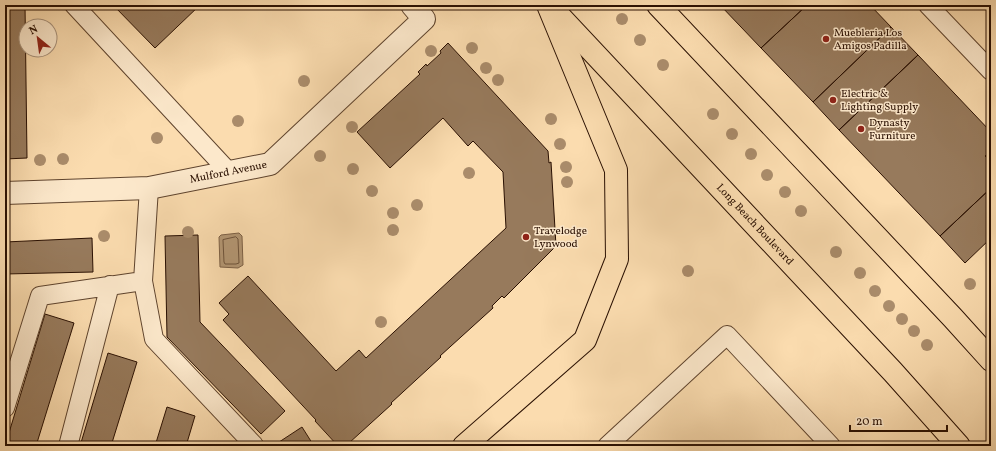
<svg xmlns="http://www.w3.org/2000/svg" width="996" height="451" viewBox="0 0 996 451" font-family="Vollkorn,serif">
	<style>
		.water { fill: #b49774; stroke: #7d6146 }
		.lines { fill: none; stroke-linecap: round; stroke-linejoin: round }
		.shore { stroke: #6f543b; stroke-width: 1 }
		.building { fill: #977a5c; stroke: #2a1002 }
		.lane-casing { stroke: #5e432d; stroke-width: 20 }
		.street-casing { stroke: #5e432d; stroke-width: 24 }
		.primary-casing { stroke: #2a1002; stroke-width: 24 }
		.highway-casing { stroke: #2a1002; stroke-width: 24 }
		.lane { stroke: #fce8cb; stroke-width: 18 }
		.street { stroke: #fce8cb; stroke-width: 22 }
		.primary { stroke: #fbdcaf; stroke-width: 22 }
		.highway { stroke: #fbdcaf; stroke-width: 22 }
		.tree { fill: #aa8c6b }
		.poi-dot { fill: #8f2418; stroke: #fce8cb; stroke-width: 1.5 }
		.labels { text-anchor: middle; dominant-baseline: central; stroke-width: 3; stroke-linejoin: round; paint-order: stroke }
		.poi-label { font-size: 11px; fill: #2a1002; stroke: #fce8cb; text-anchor: start }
		.street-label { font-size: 11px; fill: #2a1002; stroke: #fce8cb }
	</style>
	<rect width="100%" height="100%" fill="#fbdcaf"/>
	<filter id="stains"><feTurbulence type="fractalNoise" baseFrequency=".005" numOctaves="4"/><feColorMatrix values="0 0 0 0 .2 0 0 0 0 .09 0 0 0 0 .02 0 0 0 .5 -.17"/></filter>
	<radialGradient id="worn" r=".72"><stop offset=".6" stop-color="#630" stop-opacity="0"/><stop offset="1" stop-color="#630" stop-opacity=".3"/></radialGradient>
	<path class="water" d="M239 233 242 236 243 265 238 268 220 267 219 237 221 235Z"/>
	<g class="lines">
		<path class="shore" d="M236 237 238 239 239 263 236 264H225L224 262 223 240Z"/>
	</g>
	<path class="building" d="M5 5H25L27 158 5 159Z
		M113 5H200L155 48Z
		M720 5H807L761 48Z
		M807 5H870L891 27 813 102 761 48Z
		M891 27 918 55 839 130 813 102Z
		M448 43 548 151 549 163 551 162 556 246 504 298 502 296 492 306 493 308 440 356 441 357 391 403 392 404 349 443 345 446H338L315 421 316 420 223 320 229 314 219 303 248 276 336 371 359 350 366 358 506 228 503 172 473 141 468 146 443 118 390 168 357 132 420 74 418 72 426 64 427 66 441 53 440 51Z
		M918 55 991 132V151L985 156 991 162V188L940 236 839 130Z
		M991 188V238L965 263 940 236Z
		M198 235 200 322 285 411 261 434 167 337 165 236Z
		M92 238 93 272 5 274V242Z
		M45 314 74 323 36 446H5Z
		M108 353 137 362 111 446H80Z
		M167 407 195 416 186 446H155Z
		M302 427 314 446H273Z"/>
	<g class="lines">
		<defs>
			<path id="lane" d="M74 5 229 172
				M928 5 991 71
				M149 188 143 281 154 339 254 445 253 446
				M5 408 40 296 143 281
				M68 446 110 285
				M607 446 727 335 831 446"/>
			<g id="street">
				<path id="s1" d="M5 193 149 188 270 164 424 19 412 5"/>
			</g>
			<g id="primary">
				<path id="s2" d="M549 5 893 372 959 446"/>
				<path d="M658 5 953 318 991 360"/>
			</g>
			<path id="highway" d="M464 446 585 340 617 259 616 170 548 5"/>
		</defs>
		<use href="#lane" class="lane-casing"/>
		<use href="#street" class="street-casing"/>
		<use href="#primary" class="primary-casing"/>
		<use href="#highway" class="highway-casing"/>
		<use href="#lane" class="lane"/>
		<use href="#street" class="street"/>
		<use href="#primary" class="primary"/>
		<use href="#highway" class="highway"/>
	</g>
	<g class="tree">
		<circle cx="622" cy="19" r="6"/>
		<circle cx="640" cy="40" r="6"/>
		<circle cx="472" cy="48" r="6"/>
		<circle cx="431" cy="51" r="6"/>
		<circle cx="663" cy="65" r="6"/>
		<circle cx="486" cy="68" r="6"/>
		<circle cx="498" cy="80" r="6"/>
		<circle cx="304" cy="81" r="6"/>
		<circle cx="713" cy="114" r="6"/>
		<circle cx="551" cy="119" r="6"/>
		<circle cx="238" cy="121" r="6"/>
		<circle cx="352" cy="127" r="6"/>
		<circle cx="732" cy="134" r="6"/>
		<circle cx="157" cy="138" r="6"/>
		<circle cx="560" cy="144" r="6"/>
		<circle cx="751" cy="154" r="6"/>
		<circle cx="320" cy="156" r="6"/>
		<circle cx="63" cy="159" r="6"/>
		<circle cx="40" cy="160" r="6"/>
		<circle cx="566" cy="167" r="6"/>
		<circle cx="353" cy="169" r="6"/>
		<circle cx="469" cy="173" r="6"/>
		<circle cx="767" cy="175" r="6"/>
		<circle cx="567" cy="182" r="6"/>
		<circle cx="372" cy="191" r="6"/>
		<circle cx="785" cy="192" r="6"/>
		<circle cx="417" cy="205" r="6"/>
		<circle cx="801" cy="211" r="6"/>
		<circle cx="393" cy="213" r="6"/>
		<circle cx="393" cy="230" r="6"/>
		<circle cx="188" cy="232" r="6"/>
		<circle cx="104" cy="236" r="6"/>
		<circle cx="836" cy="252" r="6"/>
		<circle cx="688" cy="271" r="6"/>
		<circle cx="860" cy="273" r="6"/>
		<circle cx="970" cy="284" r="6"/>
		<circle cx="875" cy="291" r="6"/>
		<circle cx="889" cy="306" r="6"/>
		<circle cx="902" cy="319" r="6"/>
		<circle cx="381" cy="322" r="6"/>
		<circle cx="914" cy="331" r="6"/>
		<circle cx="927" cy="345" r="6"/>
	</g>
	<g class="poi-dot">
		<circle cx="826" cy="39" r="4"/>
		<circle cx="833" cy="100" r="4"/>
		<circle cx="861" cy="129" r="4"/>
		<circle cx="526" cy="237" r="4"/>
	</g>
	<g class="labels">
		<g class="poi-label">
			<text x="834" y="33">Muebleria Los<tspan x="834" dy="13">Amigos Padilla</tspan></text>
			<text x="841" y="94">Electric &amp;<tspan x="841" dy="13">Lighting Supply</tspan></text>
			<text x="869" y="123">Dynasty<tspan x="869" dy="13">Furniture</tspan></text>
			<text x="534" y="231">Travelodge<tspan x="534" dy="13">Lynwood</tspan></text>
		</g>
		<g class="street-label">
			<text stroke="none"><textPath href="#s1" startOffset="225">Mulford Avenue</textPath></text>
			<text stroke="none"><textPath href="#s2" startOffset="301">Long Beach Boulevard</textPath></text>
		</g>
	</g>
	<rect width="996" height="451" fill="none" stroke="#fbdcaf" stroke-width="20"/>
	<rect x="6" y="6" width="984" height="439" fill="none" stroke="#2a1002" stroke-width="2"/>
	<rect x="10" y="10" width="976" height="431" fill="none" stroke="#2a1002"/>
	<g transform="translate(38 38) rotate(331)"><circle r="19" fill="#fce8cb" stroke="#a8927b"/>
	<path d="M0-3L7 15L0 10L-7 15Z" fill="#8f2418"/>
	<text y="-6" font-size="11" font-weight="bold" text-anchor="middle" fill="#2a1002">N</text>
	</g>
	<path d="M850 425v6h97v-6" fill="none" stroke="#2a1002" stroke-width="2"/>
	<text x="856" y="425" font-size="12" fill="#2a1002" stroke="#fce8cb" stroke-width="3" paint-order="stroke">20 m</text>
	<rect width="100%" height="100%" filter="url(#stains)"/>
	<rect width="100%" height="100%" fill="url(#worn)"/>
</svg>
